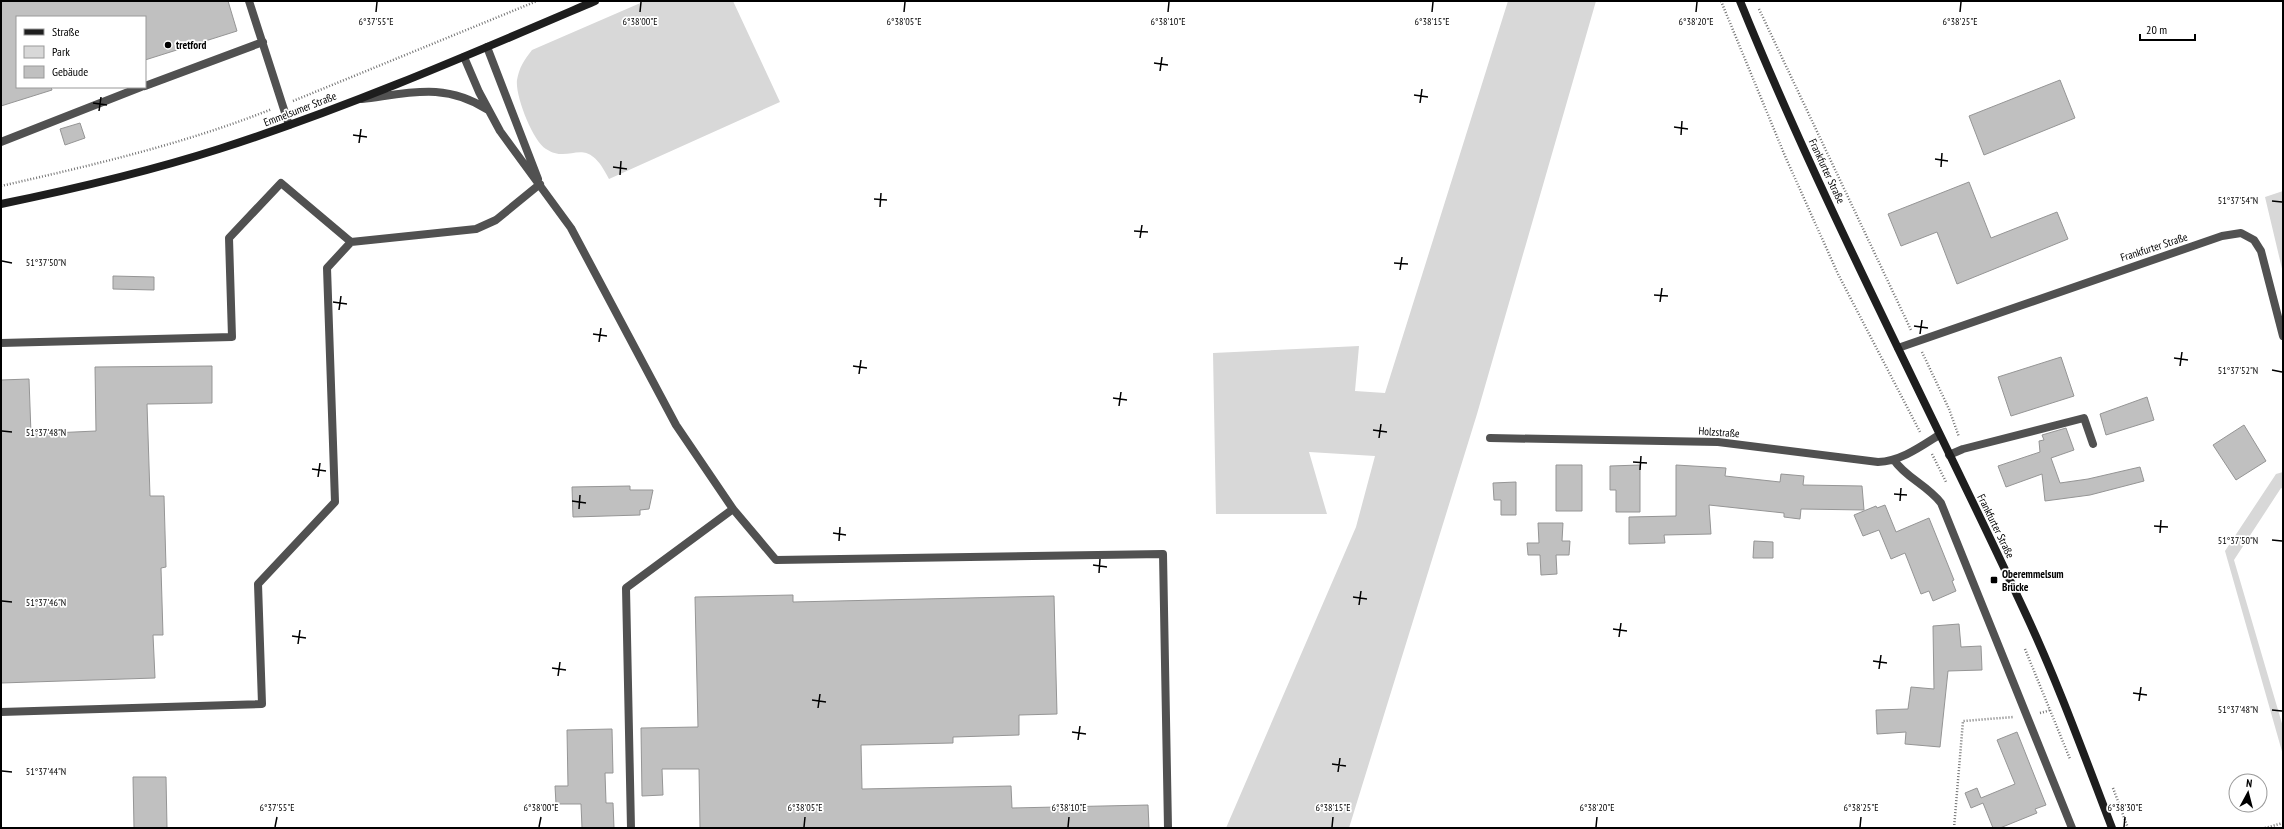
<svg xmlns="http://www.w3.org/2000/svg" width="2284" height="829" viewBox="0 0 2284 829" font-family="'PT Sans Narrow',sans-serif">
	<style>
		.green { fill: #d8d8d8 }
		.building { fill: #c0c0c0; stroke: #959595 }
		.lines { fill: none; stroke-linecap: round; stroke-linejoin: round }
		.path { stroke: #737373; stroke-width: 2.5; stroke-dasharray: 1 2; stroke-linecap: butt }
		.lane { stroke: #515151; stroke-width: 8 }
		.street { stroke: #515151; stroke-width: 8 }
		.secondary { stroke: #1e1e1e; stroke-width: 8 }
		.ticks { fill: none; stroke: #000; stroke-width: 1.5 }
		.poi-dot { fill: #000; stroke: #fff; stroke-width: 1.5 }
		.labels { text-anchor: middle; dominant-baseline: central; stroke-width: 3.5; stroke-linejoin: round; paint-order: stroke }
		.poi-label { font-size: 11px; font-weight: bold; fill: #000; stroke: #fff; text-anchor: start }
		.street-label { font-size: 11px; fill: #000; stroke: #fff }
		.ticks-label { font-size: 10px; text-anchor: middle; fill: #000; stroke: #fff; stroke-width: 3.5; stroke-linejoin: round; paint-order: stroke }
	</style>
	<rect width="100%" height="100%" fill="#fff"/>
	<path class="green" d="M645 1H733L780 102 609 179C585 131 572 166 546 149 533 141 515 96 517 80 519 68 524 60 532 50Z
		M1508 1H1596L1477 414 1349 828H1226L1356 527 1375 456 1309 452 1327 514H1216L1213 353 1359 346 1355 391 1385 393Z
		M2283 191V273L2265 197Z
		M2283 472V489L2281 488 2234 560 2283 727V755L2225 551 2276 474Z"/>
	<path class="building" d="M1 1H228L237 31 145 60V17H17V87H51L52 90 1 106Z
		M2060 80 2075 118 1984 155 1969 116Z
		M80 123 85 138 65 145 60 129Z
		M1969 182 1991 238 2057 212 2068 239 1957 284 1937 232 1901 246 1888 214Z
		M113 276 154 277V290L113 289Z
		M2061 357 2074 396 2011 416 1998 377Z
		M212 366V403L147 404 150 496H164L166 567 161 568 163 635H153L155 678 1 683V380L29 379 31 434 96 431 95 367Z
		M2147 397 2154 420 2106 435 2100 414Z
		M2244 425 2266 461 2236 480 2213 445Z
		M2066 428 2074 450 2051 458 2060 483 2088 479 2140 467 2144 481 2090 495 2045 501 2042 474 2006 487 1998 466 2040 452 2039 441 2044 440 2042 435Z
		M1556 465H1582V511H1556Z
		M1640 465V512H1616V490H1610V466Z
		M1676 465 1726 468 1725 476 1780 482 1781 474 1804 476 1803 485 1862 486 1864 510 1801 509 1800 519 1784 517V513L1709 505 1711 534 1664 535 1665 543 1629 544V517L1676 516Z
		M1516 482V515H1501V500H1494L1493 483Z
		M630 486V490H653L649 509 640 510V515L573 517 572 487Z
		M1885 505 1896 532 1929 518 1954 580 1952 581 1956 591 1933 601 1929 591 1921 594 1905 553 1891 559 1879 530 1863 536 1854 515 1876 506 1877 508Z
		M1538 523H1563L1562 541H1570L1569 555H1556L1557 574 1541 575 1540 555H1528L1527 543H1539Z
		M1754 541 1773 542V558H1753Z
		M793 595V602L1054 596 1057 714 1019 715V735L953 737V743L861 745 862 789 1011 786 1012 808 1148 805 1149 828H700L699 769H662L663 795 642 796 641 728 698 727 695 597Z
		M1959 624 1961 647 1981 646 1982 670 1948 671 1940 747 1905 744 1906 732 1877 734 1876 710 1908 709 1911 687 1934 689 1933 626Z
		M612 729 613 773H605L606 803H613L614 828H582L581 804H556L555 786H568L567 730Z
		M2017 732 2046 805 2035 809 2037 813 2000 828H1993L1983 803 1971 808 1965 793 1977 788 1981 798 2015 784 1997 740Z
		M133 777H166L167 828H134Z"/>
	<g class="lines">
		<path class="path" d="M1721 1 1785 156 1838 274 1920 432
			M1759 9 1911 330
			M293 101 537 1
			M1 186C93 165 184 144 272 109
			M1922 352 1949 409 1959 437
			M1932 454 1946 482
			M2025 649 2070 759
			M2040 713 2051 710
			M2113 788 2128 828
			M1954 828 1963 721 2014 717
			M2265 828 2283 823"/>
		<path class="lane" d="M249 1 289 125
			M487 47 538 179
			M464 57 479 92 500 131 571 228 676 425 733 509 776 560 1163 554 1168 828
			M145 86 263 42
			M362 99C410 93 445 82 488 110
			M1 142 141 87
			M1 343 232 337 229 238 281 183 351 242
			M1949 455 1963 449 2084 418 2093 444
			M1 712 262 704 258 584 335 502 327 268 351 242 476 229 496 220 540 184
			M631 828 626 588 733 509"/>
		<path class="street" d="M1898 348 2222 236 2241 233 2254 240 2261 251 2283 336
			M1490 438 1718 442 1878 462C1901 461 1920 447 1939 435
			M1894 460C1905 477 1927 485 1941 503L2072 828"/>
		<path class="secondary" d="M1740 1C1824 208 1929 406 2023 608 2057 680 2084 755 2112 828
			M1 204C74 189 147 172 219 149 347 108 471 54 595 1"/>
	</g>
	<path class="ticks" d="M376 12 377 2M640 12 641 2M904 12 905 2M1168 12 1169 2M1432 12 1433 2M1696 12 1697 2M1960 12 1961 2M1154 63 1168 65M1160 71 1162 57M1414 95 1428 97M93 103 107 105M1420 103 1422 89M99 111 101 97M1674 127 1688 129M353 135 367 137M1681 135 1682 121M359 143 361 129M1935 159 1948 161M613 167 627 169M1941 167 1942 153M620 175 621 161M874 199 887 200M2272 201 2282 202M880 207 881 193M1134 231 1148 232M1140 238 1142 225M2 261 12 263M1394 263 1408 264M1400 270 1402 257M1654 295 1668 296M333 302 347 304M1660 302 1662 288M339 310 341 296M1914 326 1928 328M593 334 607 336M1920 334 1922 320M599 342 601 328M2174 358 2188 360M853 366 867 368M2180 366 2182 352M2272 370 2282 372M859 374 861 360M1113 398 1127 400M1119 406 1121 392M1373 430 1387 432M2 431 12 432M1379 438 1381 424M1633 462 1647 463M312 469 326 471M1640 470 1641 456M318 477 320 463M1894 494 1907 495M572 501 586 503M1900 501 1901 488M579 509 580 495M2154 526 2168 527M833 533 846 535M2160 533 2161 520M2272 540 2282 541M839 541 840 527M1093 565 1107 567M1099 573 1100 559M1353 597 1367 599M2 601 12 602M1359 605 1361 591M1613 629 1627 631M292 636 306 638M1619 637 1621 623M298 644 300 630M1873 661 1887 663M552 668 566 670M1879 669 1881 655M558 676 560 662M2133 693 2147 695M812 700 826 702M2139 701 2141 687M818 708 820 694M2272 710 2282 711M1072 732 1086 734M1078 740 1080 726M1332 764 1346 766M2 771 12 772M1338 772 1340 758M275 827 277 817M539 827 541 817M804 827 805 817M1068 827 1069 817M1332 827 1333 817M1596 827 1597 817M1860 827 1861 817M2124 827 2125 817"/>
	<g class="poi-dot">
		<circle cx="168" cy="45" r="4"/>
		<rect x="1990" y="576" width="8" height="8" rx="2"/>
	</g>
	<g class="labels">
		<g class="poi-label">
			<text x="176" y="45">tretford</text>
			<text x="2002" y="574">Oberemmelsum<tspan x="2002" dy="13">Brücke</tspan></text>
		</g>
		<g class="street-label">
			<text transform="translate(300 109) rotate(-21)">Emmelsumer Straße</text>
			<text transform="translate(1827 171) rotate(65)">Frankfurter Straße</text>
			<text transform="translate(2154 247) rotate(-18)">Frankfurter Straße</text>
			<text transform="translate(1719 432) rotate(4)">Holzstraße</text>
			<text transform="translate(1996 526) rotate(64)">Frankfurter Straße</text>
		</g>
	</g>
	<g class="ticks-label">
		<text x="376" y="25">6°37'55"E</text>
		<text x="640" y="25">6°38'00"E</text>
		<text x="904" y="25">6°38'05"E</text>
		<text x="1168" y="25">6°38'10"E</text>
		<text x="1432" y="25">6°38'15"E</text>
		<text x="1696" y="25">6°38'20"E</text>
		<text x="1960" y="25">6°38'25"E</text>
		<text x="2238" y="204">51°37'54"N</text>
		<text x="46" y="266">51°37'50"N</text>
		<text x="2238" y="374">51°37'52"N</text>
		<text x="46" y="436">51°37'48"N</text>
		<text x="2238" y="544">51°37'50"N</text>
		<text x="46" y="606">51°37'46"N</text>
		<text x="2238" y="713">51°37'48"N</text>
		<text x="46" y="775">51°37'44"N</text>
		<text x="277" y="811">6°37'55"E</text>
		<text x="541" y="811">6°38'00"E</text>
		<text x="805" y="811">6°38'05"E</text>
		<text x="1069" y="811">6°38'10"E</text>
		<text x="1333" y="811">6°38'15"E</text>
		<text x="1597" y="811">6°38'20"E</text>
		<text x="1861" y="811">6°38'25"E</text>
		<text x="2125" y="811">6°38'30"E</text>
	</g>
	<rect width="2284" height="829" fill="none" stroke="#000000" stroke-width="4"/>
	<rect x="16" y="16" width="130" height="72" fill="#ffffff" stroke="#999999"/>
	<rect x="24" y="29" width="20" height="6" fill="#1e1e1e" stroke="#999999"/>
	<text x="52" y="36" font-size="12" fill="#000000">Straße</text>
	<rect x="24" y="46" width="20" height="12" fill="#d8d8d8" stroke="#999999"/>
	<text x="52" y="56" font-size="12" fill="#000000">Park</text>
	<rect x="24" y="66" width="20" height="12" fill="#c0c0c0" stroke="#999999"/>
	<text x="52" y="76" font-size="12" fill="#000000">Gebäude</text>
	<g transform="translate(2248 793) rotate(7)"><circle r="19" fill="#ffffff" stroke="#999999"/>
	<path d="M0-3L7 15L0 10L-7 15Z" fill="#000000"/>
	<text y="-6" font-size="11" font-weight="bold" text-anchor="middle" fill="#000000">N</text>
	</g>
	<path d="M2140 34v6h55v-6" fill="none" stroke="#000000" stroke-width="2"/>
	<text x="2146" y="34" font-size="12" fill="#000000" stroke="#ffffff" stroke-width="3" paint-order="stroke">20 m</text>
</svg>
